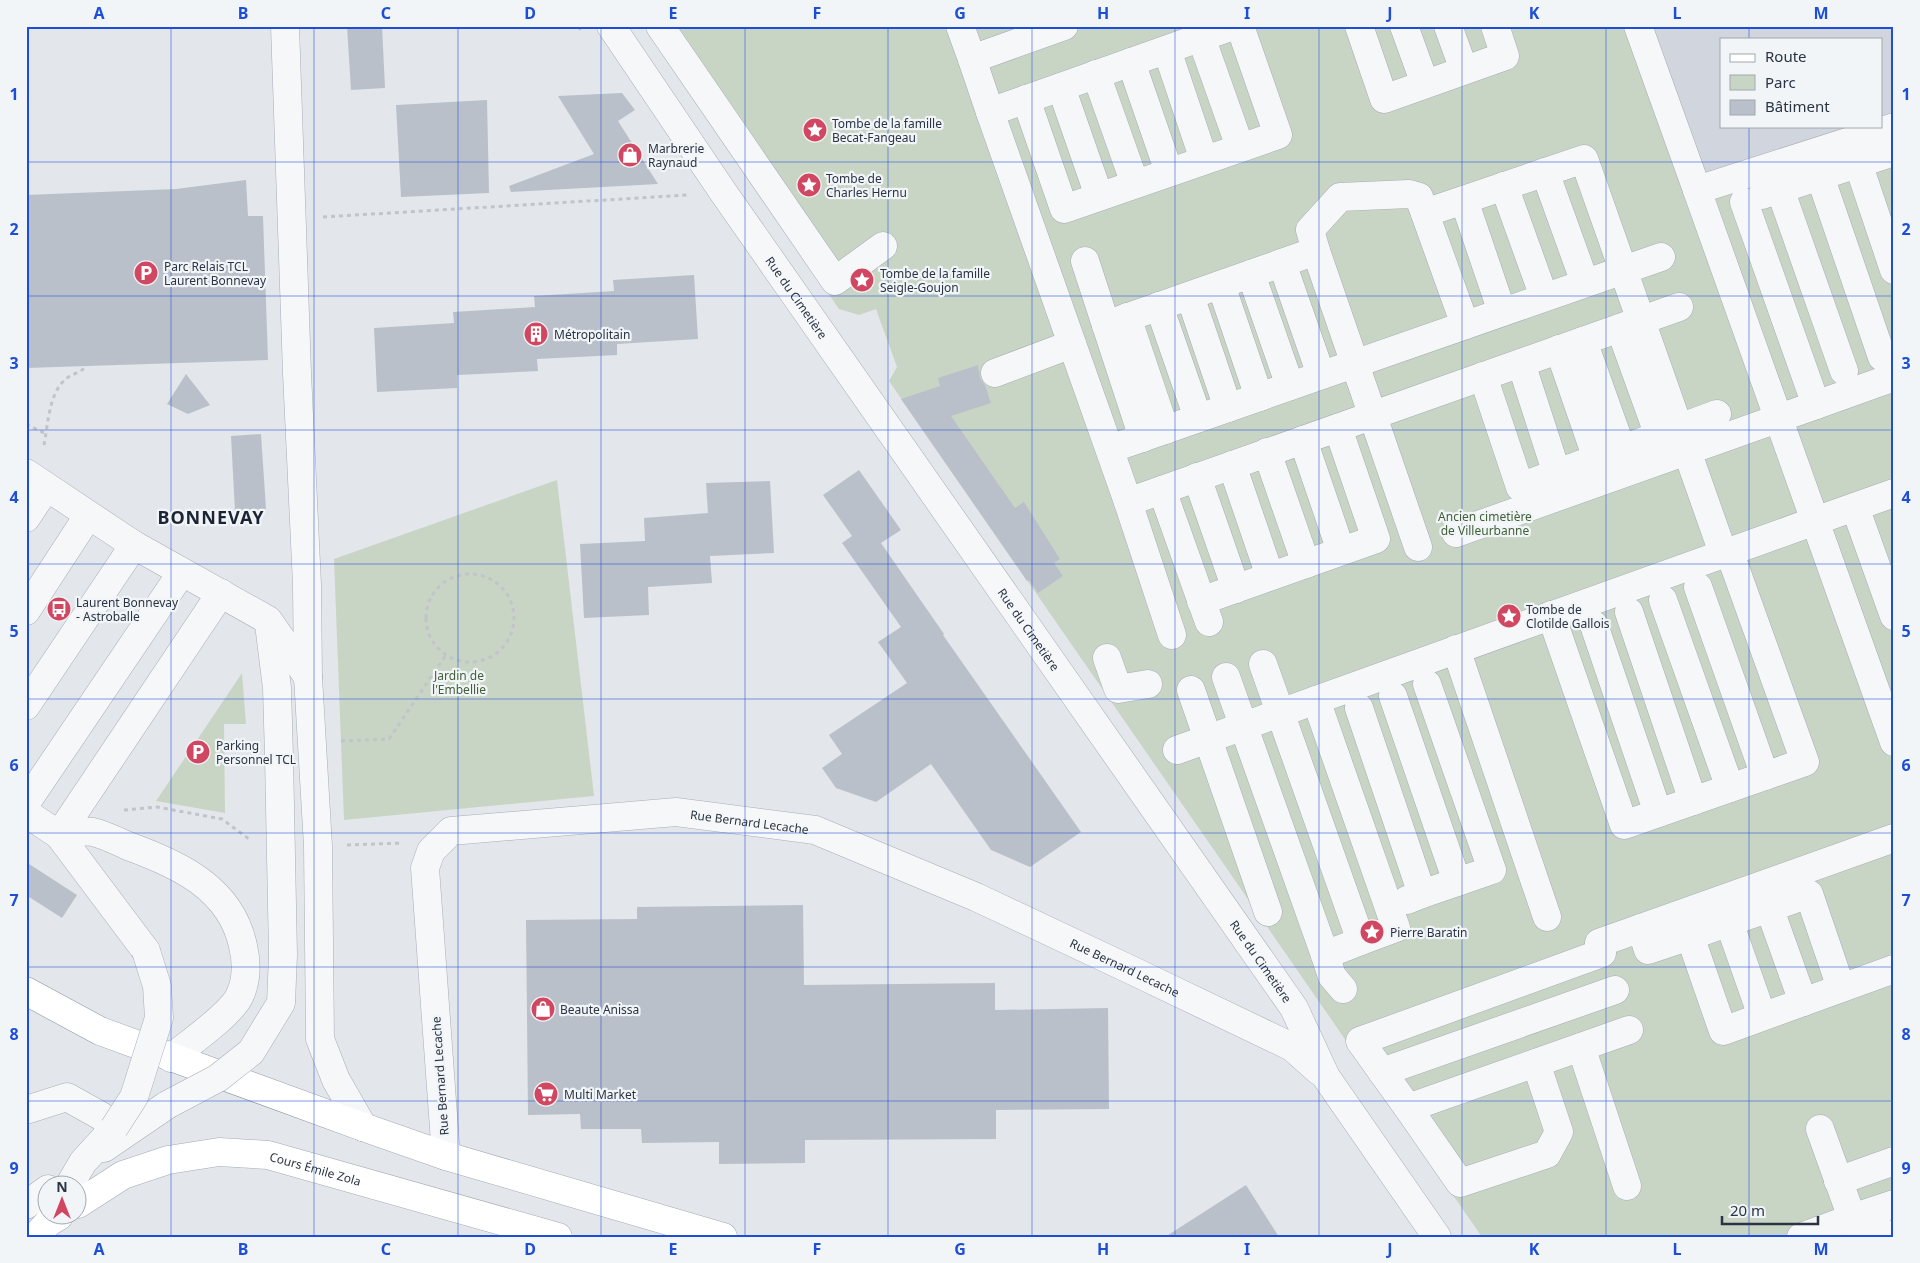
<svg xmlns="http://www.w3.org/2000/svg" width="1920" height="1263" viewBox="0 0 1920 1263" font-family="'Noto Sans',sans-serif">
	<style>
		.built { fill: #d1d5dd }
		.green { fill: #c9d5c4 }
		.building { fill: #bac0c9 }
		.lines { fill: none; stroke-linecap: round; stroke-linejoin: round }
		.minor-casing { stroke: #a8adb6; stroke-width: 29 }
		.major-casing { stroke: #a2abb7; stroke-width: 29 }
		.highway-casing { stroke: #8a94a2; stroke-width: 29 }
		.path { stroke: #c1c4ca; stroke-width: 3; stroke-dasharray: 4 4; stroke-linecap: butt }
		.minor { stroke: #f6f7f9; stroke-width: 28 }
		.major { stroke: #fff; stroke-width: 28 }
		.highway { stroke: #fff; stroke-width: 28 }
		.minor-bridge-casing { stroke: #a8adb6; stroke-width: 29; stroke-linecap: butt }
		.minor-bridge { stroke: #f6f7f9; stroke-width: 28 }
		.grid { fill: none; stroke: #1d4ed8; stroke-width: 1; stroke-opacity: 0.55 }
		.labels { text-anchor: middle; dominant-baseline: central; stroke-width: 4.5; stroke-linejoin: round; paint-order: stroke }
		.poi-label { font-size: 12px; fill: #2a3444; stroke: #f2f5f8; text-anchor: start }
		.street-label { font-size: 12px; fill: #2a3444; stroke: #f2f5f8 }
		.park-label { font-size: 12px; fill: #406037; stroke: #f2f5f8 }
		.district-label { font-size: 18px; font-weight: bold; letter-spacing: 1px; fill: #1c2535; stroke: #f2f5f8 }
		.neatline { fill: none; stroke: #1d4ed8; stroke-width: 2 }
		.grid-label { font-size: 16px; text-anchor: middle; font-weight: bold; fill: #1d4ed8 }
	</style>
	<rect width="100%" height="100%" fill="#e3e6eb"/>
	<path class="built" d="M1650 26H1894V117L1881 121V39H1721V126H1866L1705 179Z"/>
	<path class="green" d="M644 26H1650L1705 179 1894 117V1237H1482L889 381 897 367 876 309 859 315 839 309Z
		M557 480 594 796 344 820 334 559Z
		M242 673 246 724H224L225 813 156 801Z"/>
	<path class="building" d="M347 26H382L385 88 351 90Z
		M622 93 635 110 618 121 658 184 511 192 509 186 594 154 558 96Z
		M487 100 489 193 401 197 396 105Z
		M246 180 248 216H263L268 360 26 368V195L176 189Z
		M694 275 698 339 617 344V355L537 359 538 371 457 375V388L377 392 374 328 454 323 453 312 535 307 534 296 614 291 613 280Z
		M978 365 980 378 985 385 991 403 951 416 1015 508 1024 502 1060 559 1054 563 1063 576 1038 593 1029 580 1027 581 901 399 940 386 938 378Z
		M186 374 210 405 188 414 167 404Z
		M261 434 266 509 235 511 231 436Z
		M859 470 901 530 881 543 944 634 943 635 1081 832 1030 867 991 850 931 764 876 802 836 788 822 768 842 754 829 735 907 683 878 642 901 627 842 543 852 536 823 495Z
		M770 481 774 553 710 556 712 583 648 587 649 615 584 618 580 544 645 541 644 518 708 513 706 483Z
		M26 862 77 895 62 918 26 895Z
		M803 905 804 985 995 983V1010L1108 1008 1109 1109 996 1110V1139L805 1140V1163L719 1164V1142L642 1143 641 1129H581L580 1114 528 1115 526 920 637 919V907Z
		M1246 1185 1279 1237H1165Z"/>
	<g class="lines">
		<defs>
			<g id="minor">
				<path d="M285 26 297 373 307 585 308 677 318 846 320 1039 336 1080 363 1127"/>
				<path id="s1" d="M611 26 723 192 1294 1008 1326 1077 1437 1237"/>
				<path d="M660 26 835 281 883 246"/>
				<path d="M960 26 972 59"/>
				<path d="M1064 26 972 59 990 112 1233 26"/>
				<path d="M1359 26 1384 99 1505 56 1495 26"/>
				<path d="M1404 26 1425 84"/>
				<path d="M1448 26 1464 70"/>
				<path d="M1638 26 1697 190"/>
				<path d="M1201 37 1240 147"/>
				<path d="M1167 50 1204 160"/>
				<path d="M1131 62 1169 172"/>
				<path d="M1096 74 1135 184"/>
				<path d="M1061 87 1099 196"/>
				<path d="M1026 99 1064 209 1278 135 1240 26"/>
				<path d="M990 112 1128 502 1679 307"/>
				<path d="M1894 127 1697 190 1815 521 1894 493"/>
				<path d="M1858 163 1894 270"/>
				<path d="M1545 172 1585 283"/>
				<path d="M1820 176 1882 357"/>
				<path d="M1504 186 1544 297"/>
				<path d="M1780 189 1844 371"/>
				<path d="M1762 195 1894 152"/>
				<path d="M1464 200 1502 312"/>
				<path d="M1744 202 1816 405 1894 377"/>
				<path d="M1425 213 1584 159 1723 553"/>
				<path d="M1316 251 1418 547"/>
				<path d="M1085 261 1143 438"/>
				<path d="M1282 263 1321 375"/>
				<path d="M1251 274 1290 386"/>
				<path d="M1221 285 1259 397"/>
				<path d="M1190 296 1228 408"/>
				<path d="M1159 306 1198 418"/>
				<path d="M1127 317 1165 430"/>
				<path d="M1106 325 1316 251 1310 230 1340 197 1409 194 1419 197 1465 325"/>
				<path d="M1620 328 1659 436"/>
				<path d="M1583 341 1622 450"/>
				<path d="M1559 349 1597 459"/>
				<path d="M1521 363 1557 474"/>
				<path d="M995 373 1072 344"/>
				<path d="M1483 376 1520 487 1717 414"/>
				<path d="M1303 440 1341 551"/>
				<path d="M1110 449 1661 257"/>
				<path d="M1267 452 1306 564"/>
				<path d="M1232 465 1270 576"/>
				<path d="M26 473 134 545 268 620 308 677"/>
				<path d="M1197 477 1236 589"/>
				<path d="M1162 490 1209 622"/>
				<path d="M1128 502 1172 635"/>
				<path d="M1855 507 1894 616"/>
				<path d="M26 518 46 488"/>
				<path d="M1456 533 1816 405"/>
				<path d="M1698 587 1765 776"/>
				<path d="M1663 600 1730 788"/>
				<path d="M1201 601 1376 539 1338 428"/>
				<path d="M26 611 88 516"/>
				<path d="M1629 612 1693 801"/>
				<path d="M1551 615 1624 825 1805 762 1729 551"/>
				<path d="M269 624 277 688 279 757"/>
				<path d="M1594 625 1658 813"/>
				<path d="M1456 649 1547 917"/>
				<path d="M1107 658 1118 689 1148 684"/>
				<path d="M1226 677 1325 955 1361 941 1263 664"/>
				<path d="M1191 690 1268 912"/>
				<path d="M1393 696 1457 882"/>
				<path d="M1316 700 1396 928 1361 941"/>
				<path d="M26 706 134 545"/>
				<path d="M1359 708 1422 894 1407 900"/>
				<path d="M1177 750 1815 521 1894 742"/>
				<path d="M26 803 182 572"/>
				<path d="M26 813 59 835 146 951"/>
				<path d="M59 835C69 834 83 830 93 832 105 835 117 841 128 846 178 864 231 888 243 946 247 963 247 981 239 997 229 1016 188 1044 171 1058"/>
				<path d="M59 835 221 593"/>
				<path d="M1422 894 1492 870 1427 684"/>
				<path d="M1769 907 1803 1002"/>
				<path d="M1729 922 1762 1016"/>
				<path d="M1641 928 1648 950 1690 936"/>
				<path d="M1599 943 1894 838"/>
				<path d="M1602 953 1360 1041 1408 1108 1629 1030"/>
				<path d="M1325 955 1332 976 1343 989"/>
				<path d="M1841 988 1809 894 1690 936 1723 1031 1894 969"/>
				<path d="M1581 1047 1627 1186"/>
				<path d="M1382 1072 1615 990"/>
				<path d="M1408 1108 1460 1183 1547 1154 1559 1132 1536 1063"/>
				<path d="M26 1110 67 1097 101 1116 114 1128 83 1162 69 1186"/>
				<path d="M104 1148 167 1105"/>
				<path id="s2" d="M446 1156 425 868 431 851 451 831 676 812 815 830 976 897 1129 969 1292 1047 1319 1071"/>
				<path d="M1838 1181 1894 1161"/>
				<path d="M26 1205 48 1189"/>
				<path d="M1801 1237 1852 1218 1820 1129"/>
				<path d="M1858 1237 1852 1218 1894 1204"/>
				<path d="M1866 1237 1882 1232 1884 1237"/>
			</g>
			<g id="major">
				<path d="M363 1127 446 1156 723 1237"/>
				<path id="s3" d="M78 1204 123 1175 168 1160 219 1152 268 1155 558 1237"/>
				<path d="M35 1237 49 1222 59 1216"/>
			</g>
			<path id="highway" d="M26 991 100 1031 363 1127"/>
		</defs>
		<use href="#minor" class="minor-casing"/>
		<use href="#major" class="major-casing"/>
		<use href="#highway" class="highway-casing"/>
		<path class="path" d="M572 26 578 30 582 27
			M323 217 688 195
			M26 424 46 434
			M44 445C48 425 49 392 66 379 72 373 80 374 86 366
			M426 618a44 44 0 1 1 88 0a44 44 0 1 1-88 0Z
			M341 741 389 739 446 655
			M124 810 157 807 222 819 249 839
			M347 845 403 843"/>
		<use href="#minor" class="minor"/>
		<use href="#major" class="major"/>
		<use href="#highway" class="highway"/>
		<defs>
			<path id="minor-bridge" d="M167 1105 218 1078 251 1052 281 1003 283 955 279 757
				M114 1128 134 1097 159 1018 157 986 146 951"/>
		</defs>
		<use href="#minor-bridge" class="minor-bridge-casing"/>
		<use href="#minor-bridge" class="minor-bridge"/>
	</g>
	<path class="grid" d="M171 26V1237M314 26V1237M458 26V1237M601 26V1237M745 26V1237M888 26V1237M1032 26V1237M1175 26V1237M1319 26V1237M1462 26V1237M1606 26V1237M1749 26V39M1749 126V1237M26 162H1894M26 296H1894M26 430H1894M26 564H1894M26 699H1894M26 833H1894M26 967H1894M26 1101H1894"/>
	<defs>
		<symbol id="sight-disc" viewBox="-11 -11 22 22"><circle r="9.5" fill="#d14761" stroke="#f2f5f8"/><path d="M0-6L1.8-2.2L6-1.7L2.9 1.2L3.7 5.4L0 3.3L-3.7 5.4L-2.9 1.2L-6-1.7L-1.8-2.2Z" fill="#fff"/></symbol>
		<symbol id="shop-disc" viewBox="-11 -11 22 22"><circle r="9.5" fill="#d14761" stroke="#f2f5f8"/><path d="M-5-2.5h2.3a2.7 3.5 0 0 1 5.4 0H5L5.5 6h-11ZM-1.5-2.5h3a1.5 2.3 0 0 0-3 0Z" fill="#fff"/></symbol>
		<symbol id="parking-disc" viewBox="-11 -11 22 22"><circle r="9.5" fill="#d14761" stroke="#f2f5f8"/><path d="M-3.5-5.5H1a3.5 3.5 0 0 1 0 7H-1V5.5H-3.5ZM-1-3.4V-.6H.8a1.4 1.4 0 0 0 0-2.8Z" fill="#fff"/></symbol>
		<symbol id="building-disc" viewBox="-11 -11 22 22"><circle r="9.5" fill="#d14761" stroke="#f2f5f8"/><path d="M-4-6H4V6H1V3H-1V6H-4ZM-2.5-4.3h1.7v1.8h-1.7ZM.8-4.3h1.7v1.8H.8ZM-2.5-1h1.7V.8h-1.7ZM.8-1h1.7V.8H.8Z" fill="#fff"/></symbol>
		<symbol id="bus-disc" viewBox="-11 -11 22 22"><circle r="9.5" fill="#d14761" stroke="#f2f5f8"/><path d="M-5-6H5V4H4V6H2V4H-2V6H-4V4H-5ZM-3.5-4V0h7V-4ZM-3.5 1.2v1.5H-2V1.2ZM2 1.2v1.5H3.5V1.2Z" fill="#fff"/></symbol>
		<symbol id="supermarket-disc" viewBox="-11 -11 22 22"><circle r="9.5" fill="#d14761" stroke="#f2f5f8"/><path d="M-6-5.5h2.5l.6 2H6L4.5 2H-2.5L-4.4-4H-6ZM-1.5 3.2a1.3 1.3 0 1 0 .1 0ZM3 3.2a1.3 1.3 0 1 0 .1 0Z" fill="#fff"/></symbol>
	</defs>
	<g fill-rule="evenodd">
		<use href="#sight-disc" x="801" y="116" width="28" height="28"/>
		<use href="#shop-disc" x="616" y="141" width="28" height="28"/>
		<use href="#sight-disc" x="795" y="171" width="28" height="28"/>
		<use href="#parking-disc" x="132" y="259" width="28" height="28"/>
		<use href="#sight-disc" x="848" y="266" width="28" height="28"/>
		<use href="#building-disc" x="522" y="320" width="28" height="28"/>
		<use href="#bus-disc" x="45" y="595" width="28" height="28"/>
		<use href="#sight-disc" x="1495" y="602" width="28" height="28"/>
		<use href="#parking-disc" x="184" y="738" width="28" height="28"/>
		<use href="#sight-disc" x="1358" y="918" width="28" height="28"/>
		<use href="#shop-disc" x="529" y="995" width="28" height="28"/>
		<use href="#supermarket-disc" x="532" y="1080" width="28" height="28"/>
	</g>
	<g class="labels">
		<g class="poi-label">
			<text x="832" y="123">Tombe de la famille<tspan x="832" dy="14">Becat-Fangeau</tspan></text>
			<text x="648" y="148">Marbrerie<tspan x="648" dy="14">Raynaud</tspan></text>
			<text x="826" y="178">Tombe de<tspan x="826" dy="14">Charles Hernu</tspan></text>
			<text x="164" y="266">Parc Relais TCL<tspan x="164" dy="14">Laurent Bonnevay</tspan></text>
			<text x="880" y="273">Tombe de la famille<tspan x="880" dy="14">Seigle-Goujon</tspan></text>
			<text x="554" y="334">Métropolitain</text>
			<text x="76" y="602">Laurent Bonnevay<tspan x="76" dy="14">- Astroballe</tspan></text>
			<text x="1526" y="609">Tombe de<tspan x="1526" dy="14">Clotilde Gallois</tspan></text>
			<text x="216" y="745">Parking<tspan x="216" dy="14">Personnel TCL</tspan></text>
			<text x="1390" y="932">Pierre Baratin</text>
			<text x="560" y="1009">Beaute Anissa</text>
			<text x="564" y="1094">Multi Market</text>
		</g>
		<g class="street-label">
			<text stroke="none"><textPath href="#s1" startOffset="329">Rue du Cimetière</textPath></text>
			<text stroke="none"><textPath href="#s1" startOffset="734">Rue du Cimetière</textPath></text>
			<text stroke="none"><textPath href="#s2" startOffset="635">Rue Bernard Lecache</textPath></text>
			<text stroke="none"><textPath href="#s1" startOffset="1139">Rue du Cimetière</textPath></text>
			<text stroke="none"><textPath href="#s2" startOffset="1040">Rue Bernard Lecache</textPath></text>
			<text transform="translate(440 1076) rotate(-94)">Rue Bernard Lecache</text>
			<text stroke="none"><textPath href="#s3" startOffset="251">Cours Émile Zola</textPath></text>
		</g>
		<g class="park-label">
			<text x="1485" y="516">Ancien cimetière<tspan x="1485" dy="14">de Villeurbanne</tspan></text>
			<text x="459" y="675">Jardin de<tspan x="459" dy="14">l'Embellie</tspan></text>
		</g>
		<g class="district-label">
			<text x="211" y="517">BONNEVAY</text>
		</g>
	</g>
	<rect width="1920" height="1263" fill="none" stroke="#f2f5f8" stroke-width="55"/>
	<rect x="1720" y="38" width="162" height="90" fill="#f2f5f8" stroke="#a2a8b0"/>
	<rect x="1730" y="54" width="25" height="8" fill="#ffffff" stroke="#a2a8b0"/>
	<text x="1765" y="62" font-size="15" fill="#2a3444">Route</text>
	<rect x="1730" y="75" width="25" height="15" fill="#c9d5c4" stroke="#a2a8b0"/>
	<text x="1765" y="88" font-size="15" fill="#2a3444">Parc</text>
	<rect x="1730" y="100" width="25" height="15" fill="#bac0c9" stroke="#a2a8b0"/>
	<text x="1765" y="112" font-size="15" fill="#2a3444">Bâtiment</text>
	<g transform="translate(62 1200)"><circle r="24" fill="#f2f5f8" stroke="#a2a8b0"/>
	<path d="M0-4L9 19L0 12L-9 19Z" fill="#d14761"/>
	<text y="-8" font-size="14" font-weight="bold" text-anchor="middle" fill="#2a3444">N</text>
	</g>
	<path d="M1722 1216v8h96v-8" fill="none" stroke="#2a3444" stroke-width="2.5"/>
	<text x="1730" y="1216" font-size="15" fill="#2a3444" stroke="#f2f5f8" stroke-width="4" paint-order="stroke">20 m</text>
	<rect x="28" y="28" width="1864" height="1208" class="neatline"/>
	<g class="grid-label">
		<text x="99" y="19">A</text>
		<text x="243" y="19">B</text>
		<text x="386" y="19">C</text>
		<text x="530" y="19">D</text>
		<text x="673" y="19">E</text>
		<text x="817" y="19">F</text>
		<text x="960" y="19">G</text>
		<text x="1103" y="19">H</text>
		<text x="1247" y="19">I</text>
		<text x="1390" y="19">J</text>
		<text x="1534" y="19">K</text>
		<text x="1677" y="19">L</text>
		<text x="1821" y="19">M</text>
		<text x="14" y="100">1</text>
		<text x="1906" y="100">1</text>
		<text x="14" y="235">2</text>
		<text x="1906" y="235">2</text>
		<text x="14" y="369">3</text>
		<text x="1906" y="369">3</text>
		<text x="14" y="503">4</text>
		<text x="1906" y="503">4</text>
		<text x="14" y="637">5</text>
		<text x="1906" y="637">5</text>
		<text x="14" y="771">6</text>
		<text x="1906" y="771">6</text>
		<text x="14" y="906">7</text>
		<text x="1906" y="906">7</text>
		<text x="14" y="1040">8</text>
		<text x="1906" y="1040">8</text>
		<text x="14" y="1174">9</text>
		<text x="1906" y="1174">9</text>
		<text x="99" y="1255">A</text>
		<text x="243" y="1255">B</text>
		<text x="386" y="1255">C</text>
		<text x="530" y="1255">D</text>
		<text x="673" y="1255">E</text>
		<text x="817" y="1255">F</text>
		<text x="960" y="1255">G</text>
		<text x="1103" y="1255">H</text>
		<text x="1247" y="1255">I</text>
		<text x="1390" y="1255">J</text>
		<text x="1534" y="1255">K</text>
		<text x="1677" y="1255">L</text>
		<text x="1821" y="1255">M</text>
	</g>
</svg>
